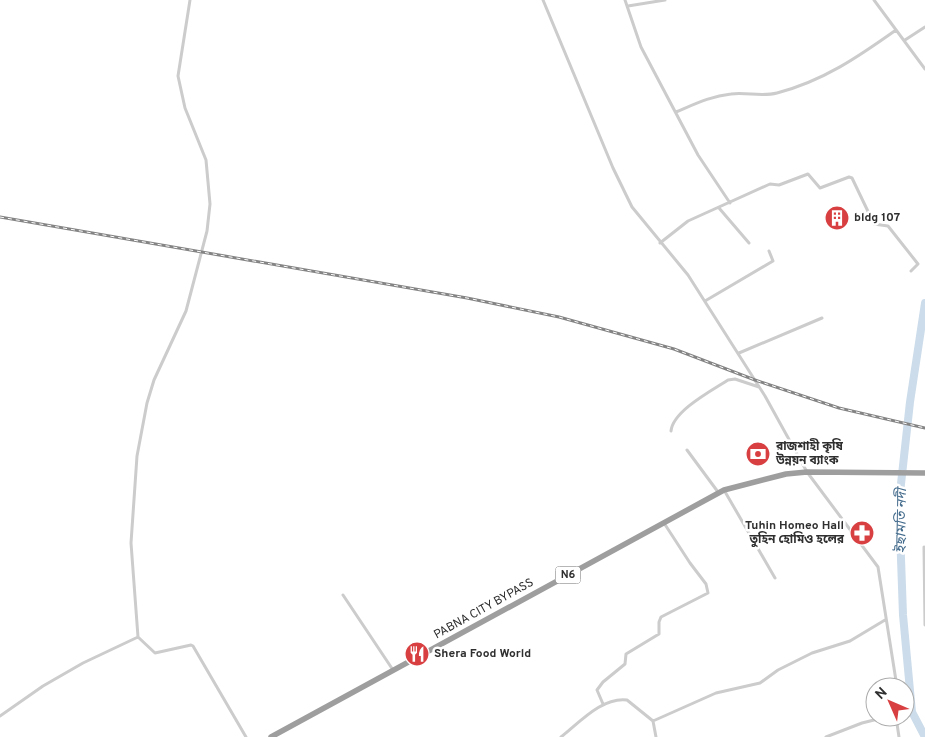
<svg xmlns="http://www.w3.org/2000/svg" width="925" height="737" viewBox="0 0 925 737" font-family="Overpass,'Noto Sans Bengali',sans-serif">
	<style>
		.lines { fill: none; stroke-linecap: round; stroke-linejoin: round }
		.river { stroke: #ccdcea; stroke-width: 8 }
		.minor { stroke: #ccc; stroke-width: 3 }
		.trunk { stroke: #9e9e9e; stroke-width: 5.5 }
		.rail-casing { stroke: #848484; stroke-width: 3 }
		.rail { stroke: #fff; stroke-width: 1; stroke-dasharray: 4; stroke-linecap: butt }
		.labels { text-anchor: middle; dominant-baseline: central; stroke-width: 5; stroke-linejoin: round; paint-order: stroke }
		.shield { fill: #fff; stroke: #6d6d6d; stroke-width: 1 }
		.shield-label { font-size: 11px; font-weight: bold; fill: #2f2f2f }
		.poi-label { font-size: 12px; font-weight: bold; fill: #2f2f2f; stroke: #fff; text-anchor: start }
		.street-label { font-size: 12px; fill: #2f2f2f; stroke: #fff }
		.water-label { font-size: 14px; font-style: italic; fill: #436b8c; stroke: #fff }
	</style>
	<rect width="100%" height="100%" fill="#fff"/>
	<g class="lines">
		<path class="river" d="M925 737 912 712 903 615 899 502 910 402 925 303"/>
		<path class="minor" d="M190 0 178 76 185 108 206 160 210 204 207 231 186 311 154 380 147 403 137 456 131 543 138 637 155 653 191 645 193 646 246 737
			M543 0 613 168 632 207 688 275 765 396 807 472 878 567 897 687
			M625 0 641 47 698 155 730 203
			M874 0 925 69
			M628 6 665 0
			M905 40 925 27
			M676 112C695 104 711 96 731 94 746 92 762 97 777 93 823 81 858 57 896 30
			M719 208 749 243
			M660 243 688 221 770 184 779 185 808 174 820 188 849 177 852 178 874 224 888 226 918 264 911 271
			M705 301 773 261 769 251
			M739 353 822 318
			M671 431C673 411 711 391 728 380L735 379 759 387
			M687 450 718 492
			M724 490 775 578
			M924 547 925 625
			M343 595 393 670
			M603 704 597 690 603 682 625 664 626 654 659 634V622L661 617 708 593 706 584 690 563 664 523
			M0 716 43 686 83 663 138 637
			M896 717 899 737
			M653 721 716 693 760 683 778 670 812 653 850 641 885 620
			M561 737C580 722 602 697 627 700L653 721 656 737
			M826 737 862 723 886 717"/>
		<path class="trunk" d="M271 737 724 490 786 474 807 472 925 473"/>
		<defs>
			<path id="rail" d="M0 217 467 298 559 317 674 349 755 380 839 408 925 428"/>
		</defs>
		<use href="#rail" class="rail-casing"/>
		<use href="#rail" class="rail"/>
	</g>
	<defs>
		<symbol id="building-disc" viewBox="-11 -11 22 22"><circle r="9.5" fill="#d83f41" stroke="#fff"/><path d="M-4-6H4V6H1V3H-1V6H-4ZM-2.5-4.3h1.7v1.8h-1.7ZM.8-4.3h1.7v1.8H.8ZM-2.5-1h1.7V.8h-1.7ZM.8-1h1.7V.8H.8Z" fill="#fff"/></symbol>
		<symbol id="bank-disc" viewBox="-11 -11 22 22"><circle r="9.5" fill="#d83f41" stroke="#fff"/><path d="M-6-4H6V4H-6ZM0-2.3a2.3 2.3 0 1 0 0 4.6a2.3 2.3 0 1 0 0-4.6Z" fill="#fff"/></symbol>
		<symbol id="pharmacy-disc" viewBox="-11 -11 22 22"><circle r="9.5" fill="#d83f41" stroke="#fff"/><path d="M-2-6h4v4h4v4h-4v4h-4v-4h-4v-4h4Z" fill="#fff"/></symbol>
		<symbol id="restaurant-disc" viewBox="-11 -11 22 22"><circle r="9.5" fill="#d83f41" stroke="#fff"/><path d="M-5-6h1v4h1v-4h1v4h1v-4h1v5L-1.5 .5V6h-2V.5L-5-1ZM5-6V6H3V1.5H1.5Q1.5-4 5-6Z" fill="#fff"/></symbol>
	</defs>
	<g fill-rule="evenodd">
		<use href="#building-disc" x="823" y="204" width="28" height="28"/>
		<use href="#bank-disc" x="744" y="440" width="28" height="28"/>
		<use href="#pharmacy-disc" x="848" y="519" width="28" height="28"/>
		<use href="#restaurant-disc" x="403" y="640" width="28" height="28"/>
	</g>
	<g class="labels">
		<rect class="shield" x="555.5" y="566.5" width="25" height="17" rx="4"/>
		<g class="shield-label">
			<text x="568" y="575">N6</text>
		</g>
		<g class="poi-label">
			<text x="854" y="218">bldg 107</text>
			<text x="776" y="447">রাজশাহী কৃষি<tspan x="776" dy="14">উন্নয়ন ব্যাংক</tspan></text>
			<text x="844" y="526" text-anchor="end">Tuhin Homeo Hall<tspan x="844" dy="14">তুহিন হোমিও হলের</tspan></text>
			<text x="434" y="654">Shera Food World</text>
		</g>
		<g class="street-label">
			<text transform="translate(484 609) rotate(-29)">PABNA CITY BYPASS</text>
		</g>
		<g class="water-label">
			<text transform="translate(902 521) rotate(-89)">ইছামতি নদী</text>
		</g>
	</g>
	<g transform="translate(890 702) rotate(315)"><circle r="24" fill="#ffffff" stroke="#acacac"/>
	<path d="M0-4L9 19L0 12L-9 19Z" fill="#d83f41"/>
	<text y="-8" font-size="14" font-weight="bold" text-anchor="middle" fill="#2f2f2f">N</text>
	</g>
</svg>
